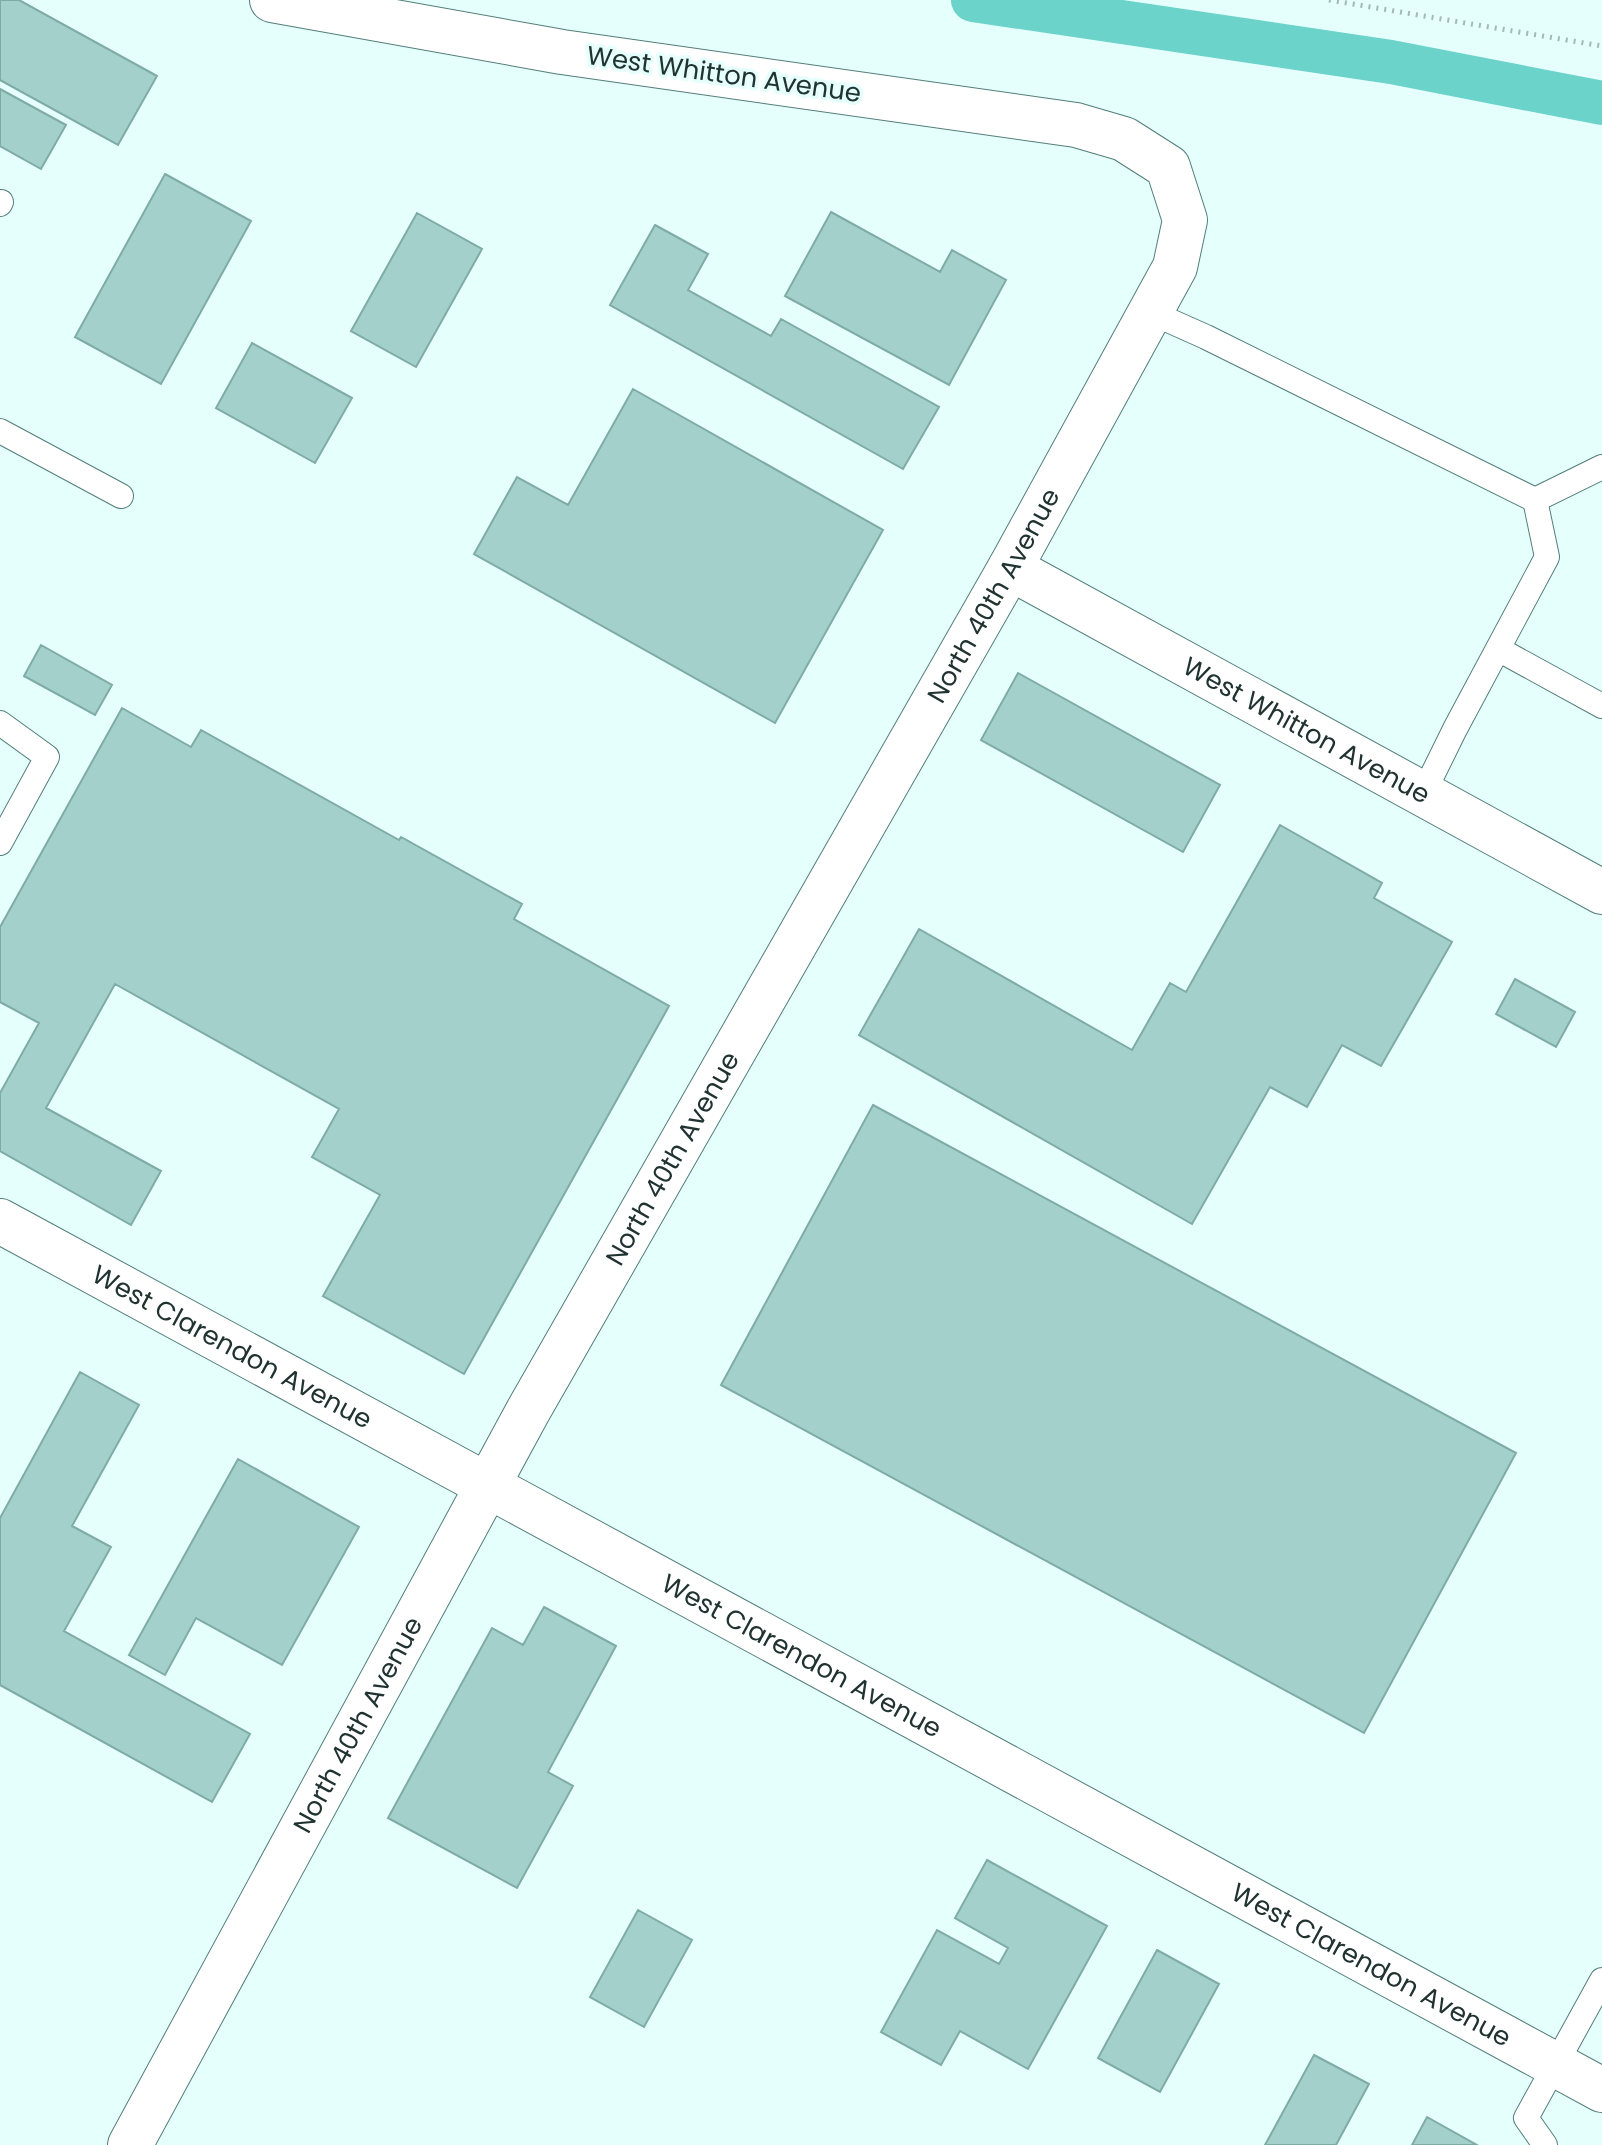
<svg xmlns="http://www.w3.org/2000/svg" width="1602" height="2145" viewBox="0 0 1602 2145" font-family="Poppins,sans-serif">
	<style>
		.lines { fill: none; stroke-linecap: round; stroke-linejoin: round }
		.canal { stroke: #6cd3cb; stroke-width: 44 }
		.building { fill: #a3d0cb; stroke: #7faba6; stroke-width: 2 }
		.service-casing { stroke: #537e7a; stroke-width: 26 }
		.minor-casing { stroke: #537e7a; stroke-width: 46 }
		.path { stroke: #a2b9b7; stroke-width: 5; stroke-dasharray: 2 6; stroke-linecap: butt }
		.service { stroke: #fff; stroke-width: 24 }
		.minor { stroke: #fff; stroke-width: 44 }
		.labels { text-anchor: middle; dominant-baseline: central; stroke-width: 7; stroke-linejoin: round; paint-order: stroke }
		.street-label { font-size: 26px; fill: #213331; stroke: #e4fffc }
	</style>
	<rect width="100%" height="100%" fill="#e4fffc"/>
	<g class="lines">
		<path class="canal" d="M973 0 1391 62 1602 103"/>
	</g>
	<path class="building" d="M0 0H19L157 76 118 145 0 80Z
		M0 89 66 125 41 169 0 146Z
		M165 174 251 221 161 384 75 337Z
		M831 212 940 272 952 250 1006 280 949 385 785 296Z
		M417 213 482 249 416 367 351 331Z
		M655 225 708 254 688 290 771 336 781 319 939 407 903 469 610 305Z
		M252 343 352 398 315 463 216 408Z
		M633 389 883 530 775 723 474 554 517 477 568 505Z
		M41 645 112 685 95 715 24 676Z
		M1018 673 1220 785 1183 852 981 740Z
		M122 708 191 747 201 730 399 840 401 837 522 904 514 919 669 1006 464 1374 323 1296 380 1195 312 1157 339 1109 115 984 46 1108 161 1171 131 1225 0 1151V1093L39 1023 0 1002V927Z
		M1280 825 1382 883 1374 898 1452 942 1381 1066 1342 1045 1307 1107 1270 1087 1192 1224 859 1035 919 929 1132 1050 1170 983 1186 992Z
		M1515 979 1575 1012 1556 1047 1496 1014Z
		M873 1105 1516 1453 1364 1733 721 1385Z
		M80 1372 139 1405 72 1526 111 1547 64 1631 250 1734 212 1802 0 1685V1518Z
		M238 1459 359 1527 282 1665 196 1618 165 1675 129 1655Z
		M544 1607 616 1646 548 1772 573 1786 517 1888 388 1818 492 1628 523 1645Z
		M987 1860 1107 1926 1028 2069 960 2031 941 2065 881 2032 937 1930 999 1964 1008 1948 955 1918Z
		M638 1910 692 1940 644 2027 590 1997Z
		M1157 1950 1219 1984 1160 2092 1098 2058Z
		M1314 2055 1369 2084 1336 2145H1265Z
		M1427 2117 1477 2145H1412Z"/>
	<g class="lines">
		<defs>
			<path id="service" d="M0 204 1 202
				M1150 312 1206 337 1535 500 1547 557 1455 729 1423 794
				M0 431 121 496
				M1535 500 1602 467
				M1498 649 1602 706
				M0 723 47 757 0 843
				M1545 2145 1526 2118 1602 1980"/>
			<g id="minor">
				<path id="s1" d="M1010 568 1602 892"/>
				<path id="s2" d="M0 1221 1602 2090"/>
				<path id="s3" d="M130 2145 528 1411 1010 568 1175 267 1185 220 1168 167 1124 139 1076 125 562 52 272 0"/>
			</g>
		</defs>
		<use href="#service" class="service-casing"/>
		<use href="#minor" class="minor-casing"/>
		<path class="path" d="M1329 0 1602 46"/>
		<use href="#service" class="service"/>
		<use href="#minor" class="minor"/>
	</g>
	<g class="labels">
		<g class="street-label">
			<text transform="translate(724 74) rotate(8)">West Whitton Avenue</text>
			<text stroke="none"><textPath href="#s3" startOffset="1774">North 40th Avenue</textPath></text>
			<text stroke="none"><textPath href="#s1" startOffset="338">West Whitton Avenue</textPath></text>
			<text stroke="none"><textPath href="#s3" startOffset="1126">North 40th Avenue</textPath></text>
			<text stroke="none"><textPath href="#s2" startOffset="264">West Clarendon Avenue</textPath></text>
			<text stroke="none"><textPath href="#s2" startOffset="912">West Clarendon Avenue</textPath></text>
			<text stroke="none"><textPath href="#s3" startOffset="478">North 40th Avenue</textPath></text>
			<text stroke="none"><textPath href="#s2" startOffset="1560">West Clarendon Avenue</textPath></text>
		</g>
	</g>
</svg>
